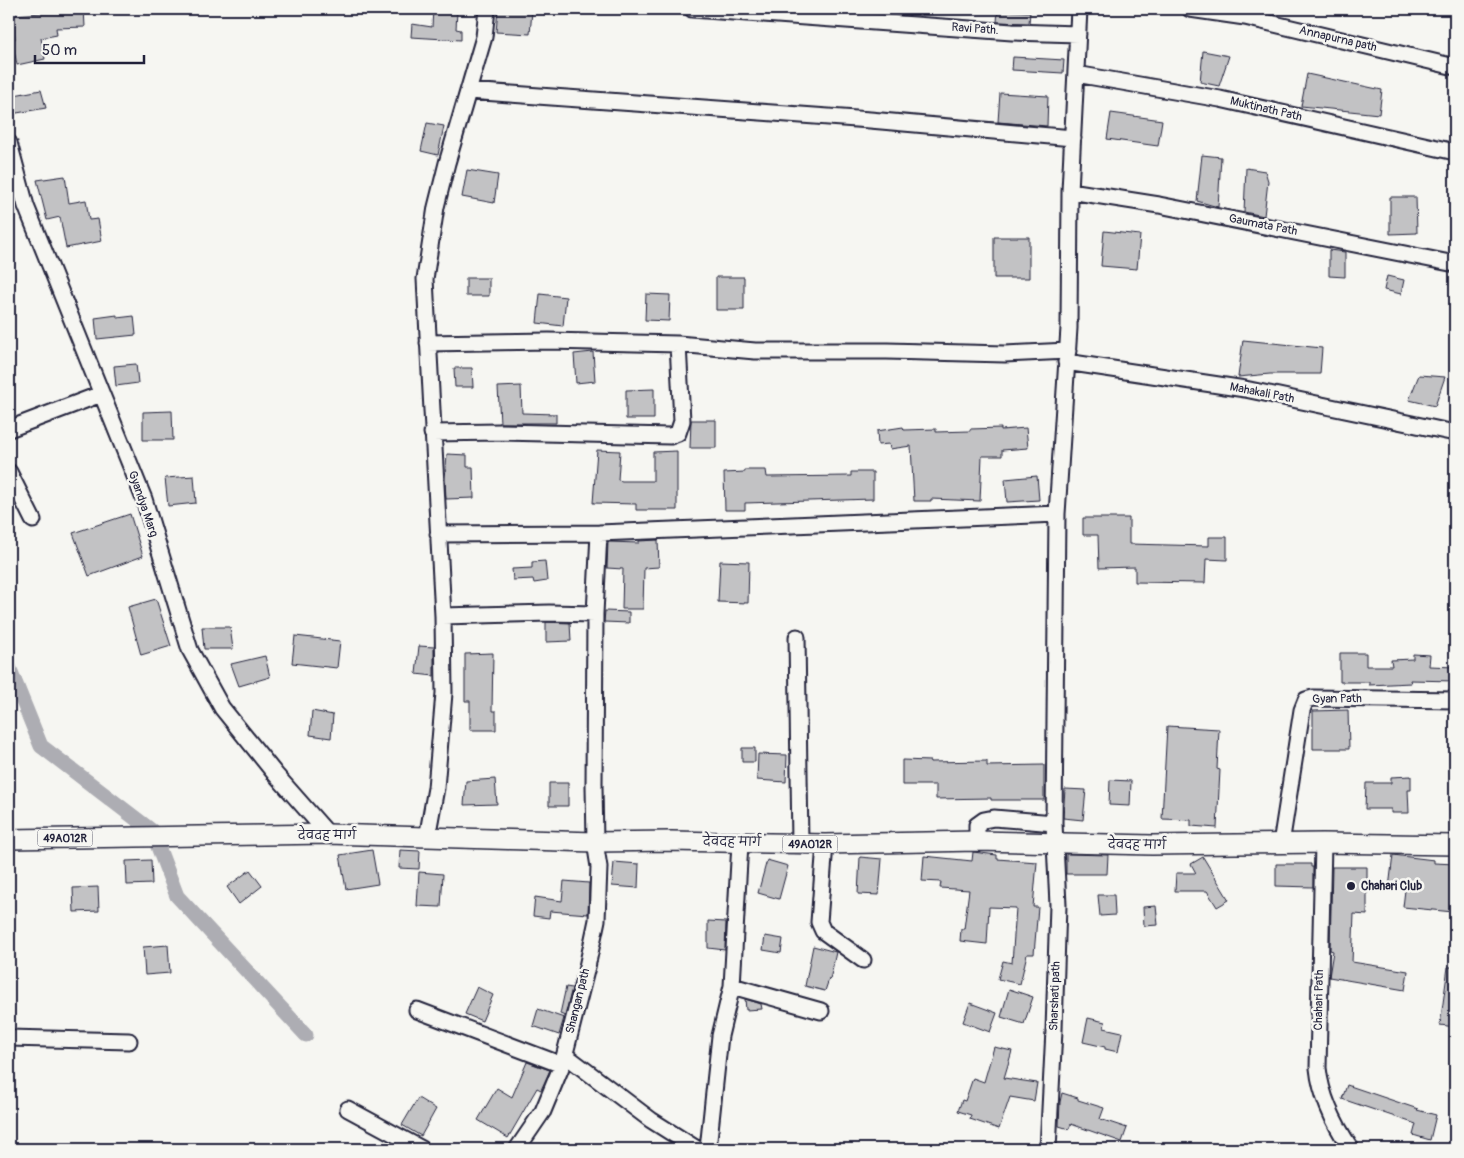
<svg xmlns="http://www.w3.org/2000/svg" width="1464" height="1158" viewBox="0 0 1464 1158" font-family="Pangolin,'Playpen Sans Deva',sans-serif">
	<style>
		.lines { fill: none; stroke-linecap: round; stroke-linejoin: round }
		.canal { stroke: #adadb3; stroke-width: 15 }
		.building { fill: #c2c2c4; stroke: #22223b }
		.minor-casing { stroke: #22223b; stroke-width: 19 }
		.major-casing { stroke: #22223b; stroke-width: 22 }
		.minor { stroke: #f6f6f2; stroke-width: 15 }
		.major { stroke: #f6f6f2; stroke-width: 19 }
		.poi-dot { fill: #22223b; stroke: #f6f6f2; stroke-width: 2 }
		.labels { text-anchor: middle; dominant-baseline: central; stroke-width: 5; stroke-linejoin: round; paint-order: stroke }
		.shield { fill: #f6f6f2; stroke: #626272; stroke-width: 1 }
		.shield-label { font-size: 11px; font-weight: bold; fill: #22223b }
		.street-label { font-size: 12px; fill: #22223b; stroke: #f6f6f2 }
		.poi-label { font-size: 12px; font-weight: bold; fill: #22223b; stroke: #f6f6f2; text-anchor: start }
	</style>
	<rect width="100%" height="100%" fill="#f6f6f2"/>
	<filter id="ink" filterUnits="userSpaceOnUse"><feTurbulence type="fractalNoise" baseFrequency=".02" numOctaves="2"/><feDisplacementMap in="SourceGraphic" scale="10" xChannelSelector="R" yChannelSelector="G"/><feConvolveMatrix kernelMatrix="1 2 1 2 8 2 1 2 1" color-interpolation-filters="sRGB"/></filter>
	<g filter="url(#ink)">
		<g class="lines">
			<path class="canal" d="M9 667 41 746 152 831 177 896 306 1035"/>
		</g>
		<path class="building" d="M57 9H84L85 27 56 28 57 35 41 38 45 59 17 65 12 40 15 39 13 15 57 12Z
			M433 9 457 11 456 29 461 30V40L411 37 412 24 432 27Z
			M498 9 532 11 530 34 496 32Z
			M998 10 1030 12 1029 23 997 22Z
			M1203 51 1229 56 1219 86 1200 82Z
			M1013 57 1064 60 1063 73 1012 70Z
			M1307 74 1382 90 1379 114 1301 106Z
			M41 90 46 108 11 114 9 96Z
			M1000 93 1048 96 1047 126 998 122Z
			M1111 113 1162 120 1158 146 1107 139Z
			M427 123 444 126 438 155 421 151Z
			M1202 155 1221 157 1218 207 1197 201Z
			M1246 168 1265 171 1268 181 1264 216 1244 212Z
			M467 170 498 175 494 203 462 197Z
			M65 176 69 203 86 200 89 220 98 219 102 241 66 248 60 217 47 220 37 180Z
			M1390 197H1416L1417 233 1390 234Z
			M1104 231 1140 235 1137 269 1101 266Z
			M994 237H1029V278H994Z
			M1329 250 1345 252V277L1329 276Z
			M1387 276 1404 280 1401 294 1384 290Z
			M716 277H744V310H716Z
			M466 278H489V296H466Z
			M540 294 566 297 563 326 537 323Z
			M646 294 670 295 669 321 645 320Z
			M117 315V318L134 316 136 335 97 339 95 318Z
			M1243 340 1322 348 1320 374H1270L1238 377Z
			M593 352 595 381 576 383 574 354Z
			M136 364 138 383 116 386 114 366Z
			M454 368H472L473 387H455Z
			M1419 375 1445 377 1435 406 1409 400Z
			M521 386 522 413 556 414V423H500L498 387Z
			M654 389V419H626V390Z
			M172 411 173 440H143V412Z
			M691 420H716V448H690Z
			M903 427 904 430 936 429V432L970 431V429L1001 428V430L1026 428 1028 448 1002 450V456H982L980 501 931 499V501H914L911 446 890 449 889 444 878 445 877 431Z
			M597 450 620 451 618 480 622 481H653V452L677 451V510H636V504L593 503Z
			M447 454 467 455V467H473L474 498 446 499 445 479Z
			M745 470H766L767 477 851 476V472H873V499L745 503V510H725L724 473 745 472Z
			M194 476 196 503 168 506 165 478Z
			M1037 476 1039 500 1007 502 1005 479Z
			M130 514 143 556 89 576 73 533Z
			M1083 518H1129V544L1209 546V537H1227V560L1206 559 1205 583 1135 582V567L1099 568 1098 535H1083Z
			M658 540 659 567 644 568 643 609H622L623 569 607 568 608 542 639 543V541Z
			M545 561 547 581 534 583 533 579 513 580 512 569 532 568V562Z
			M720 561 749 562 748 603 718 602Z
			M156 599 171 646 141 655 128 607Z
			M605 611 629 612V623L604 622Z
			M546 622 570 623 571 641 546 642Z
			M202 627H230L233 649H204Z
			M295 636 340 641 337 668 292 663Z
			M419 646 434 647V676L416 674Z
			M493 653 492 711H496V730H470V701H465V654Z
			M1340 653H1366V666H1392L1391 660 1413 659V654L1430 655 1429 666 1455 667V681L1410 680 1411 683 1369 685V682H1340Z
			M265 656 270 677 239 686 231 664Z
			M1348 710 1349 749H1313V711Z
			M312 711 333 715 331 738 310 735Z
			M1167 726 1219 729 1217 769 1220 770 1217 828 1191 826V820L1162 819Z
			M742 748H755V762H742Z
			M758 754 787 755 786 782 757 780Z
			M902 760 930 761V762L987 761V766L1044 765V800H991V798L936 799V785H902Z
			M1411 776V790H1408L1409 813H1391V809H1365L1366 783H1391V777Z
			M495 779 497 804 464 805 466 781Z
			M1110 780 1131 781 1130 806 1109 805Z
			M549 783H568V806H549Z
			M1065 789 1086 790 1083 820 1063 818Z
			M372 850 378 884 346 889 340 855Z
			M400 850 420 851 419 869 399 868Z
			M973 852 997 855V859L1037 862 1033 907H1038L1034 954H1027L1020 984 998 979 1003 961 1012 963 1016 908 989 907 987 944 960 941 961 929H964L969 890 940 888 941 882 922 881 924 856 972 861Z
			M1066 854 1108 855 1107 874H1066Z
			M1393 855 1434 860V863L1455 864 1453 912 1403 907 1405 890 1389 888Z
			M860 857 882 859 879 895 858 894Z
			M1203 857 1229 900 1217 907 1207 891H1175L1176 873H1196L1191 864Z
			M151 860 152 884 127 885 126 861Z
			M767 860 788 866 779 899 758 893Z
			M614 862 639 864 638 888 612 886Z
			M1276 864H1311V867H1313V887L1276 886Z
			M1332 867H1367V915L1354 914 1352 962 1408 971 1405 990 1329 977 1333 951 1330 950Z
			M250 870 262 886 239 904 227 887Z
			M419 872 443 874 441 907 417 906Z
			M564 881 589 883 588 914 550 911 549 918 533 916 535 897 562 901Z
			M98 887 99 911 74 912 73 888Z
			M1098 895H1114L1115 915 1100 916Z
			M1156 906 1158 925 1144 926 1143 907Z
			M708 921 726 922 725 950 708 948Z
			M765 936 783 939 781 953 763 950Z
			M168 945 170 973 145 975 143 947Z
			M813 946 836 952 830 980 829 979 825 991 805 986Z
			M1448 967H1455V1027L1440 1025Z
			M477 987 493 995 482 1021 465 1014Z
			M566 987 572 988 565 1016 560 1014Z
			M1009 989 1033 997 1024 1024 1001 1017Z
			M745 999 761 1004 762 1009 746 1010Z
			M970 1003 997 1013 990 1032 963 1022Z
			M538 1009 564 1018 559 1035 533 1026Z
			M1088 1018 1105 1022 1104 1028 1122 1032 1118 1052 1105 1049V1047L1083 1042Z
			M994 1047 1012 1051 1004 1078 1037 1083 1034 1101 1010 1097 999 1129 970 1119 971 1115 958 1111 962 1100 965 1101 973 1078 984 1082Z
			M527 1062 550 1070 541 1090 537 1088 508 1138 478 1120 497 1088 512 1097Z
			M1347 1085 1418 1109 1417 1110 1436 1115 1430 1140 1413 1135 1416 1124 1342 1099Z
			M1062 1093 1078 1098V1100L1104 1108 1100 1119 1127 1128 1122 1142 1071 1124 1069 1129 1059 1126 1060 1102Z
			M418 1098 436 1109 421 1136 402 1125Z"/>
		<g class="lines">
			<defs>
				<path id="minor" d="M692 9 1012 32 1078 34
					M1190 9 1245 17 1455 67
					M1076 74 1220 99 1455 152
					M469 91 870 120 1073 138
					M9 143 26 206 144 499 190 650 222 708 276 775 328 834
					M1070 191 1159 205 1455 264
					M428 343 549 341 678 344 755 351H887L1005 354 1068 351
					M1066 362 1245 389 1455 433
					M9 429 101 394
					M432 433 500 432 670 436 678 433 682 421 678 344
					M9 472 33 520
					M438 534 599 533 1057 514
					M443 616 549 613 595 614 599 533
					M797 637 800 843
					M427 838 436 788 444 693 443 616 425 279 436 207 447 163 484 37 487 9
					M977 841V825L984 820 994 818 1054 823
					M1323 843 1318 1068C1321 1098 1335 1125 1351 1149
					M825 844 819 922 823 931 863 960
					M1281 844 1302 710 1306 700 1313 698 1455 700
					M732 986 821 1011
					M417 1010 562 1065
					M9 1038 129 1041
					M565 1055 651 1120 697 1149
					M348 1109 422 1149
					M517 1149 543 1111 562 1065 587 967 597 920 599 867 595 842 594 786 595 614
					M708 1149 720 1036 732 986 740 843
					M1048 1149 1054 1030 1058 905 1054 823 1057 514 1069 328 1070 191 1079 9"/>
				<path id="major" d="M9 839 328 834 595 842 671 841 825 844 977 841 1152 845 1323 843 1455 845"/>
			</defs>
			<use href="#minor" class="minor-casing"/>
			<use href="#major" class="major-casing"/>
			<use href="#minor" class="minor"/>
			<use href="#major" class="major"/>
		</g>
	</g>
	<circle class="poi-dot" cx="1351" cy="886" r="5"/>
	<g class="labels">
		<g class="shield">
			<rect x="37.5" y="829.5" width="55" height="17" rx="4"/>
			<rect x="782.5" y="835.5" width="55" height="17" rx="4"/>
		</g>
		<g class="shield-label">
			<text x="65" y="838">49A012R</text>
			<text x="810" y="844">49A012R</text>
		</g>
		<g class="street-label">
			<text transform="translate(975 29) rotate(4)">Ravi Path.</text>
			<text transform="translate(1338 39) rotate(13)">Annapurna path</text>
			<text transform="translate(1266 109) rotate(13)">Muktinath Path</text>
			<text transform="translate(1263 225) rotate(11)">Gaumata Path</text>
			<text transform="translate(1262 393) rotate(11)">Mahakali Path</text>
			<text transform="translate(143 504) rotate(71)">Gyandya Marg</text>
			<text transform="translate(1337 699) rotate(-1)">Gyan Path</text>
			<text x="327" y="835">देवदह मार्ग</text>
			<text transform="translate(732 842) rotate(1)">देवदह मार्ग</text>
			<text transform="translate(1137 845) rotate(1)">देवदह मार्ग</text>
			<text transform="translate(1055 996) rotate(-88)">Sharshati path</text>
			<text transform="translate(1319 1000) rotate(-89)">Chahari Path</text>
			<text transform="translate(578 1001) rotate(-76)">Shangan path</text>
		</g>
		<g class="poi-label">
			<text x="1361" y="886">Chahari Club</text>
		</g>
	</g>
	<rect width="1464" height="1158" fill="none" stroke="#f6f6f2" stroke-width="30"/>
	<rect x="15" y="15" width="1434" height="1128" fill="none" stroke="#22223b" stroke-width="2" filter="url(#ink)"/>
	<path d="M35 55v8h109v-8" fill="none" stroke="#22223b" stroke-width="2.5"/>
	<text x="42" y="55" font-size="15" fill="#22223b" stroke="#f6f6f2" stroke-width="4" paint-order="stroke">50 m</text>
</svg>
